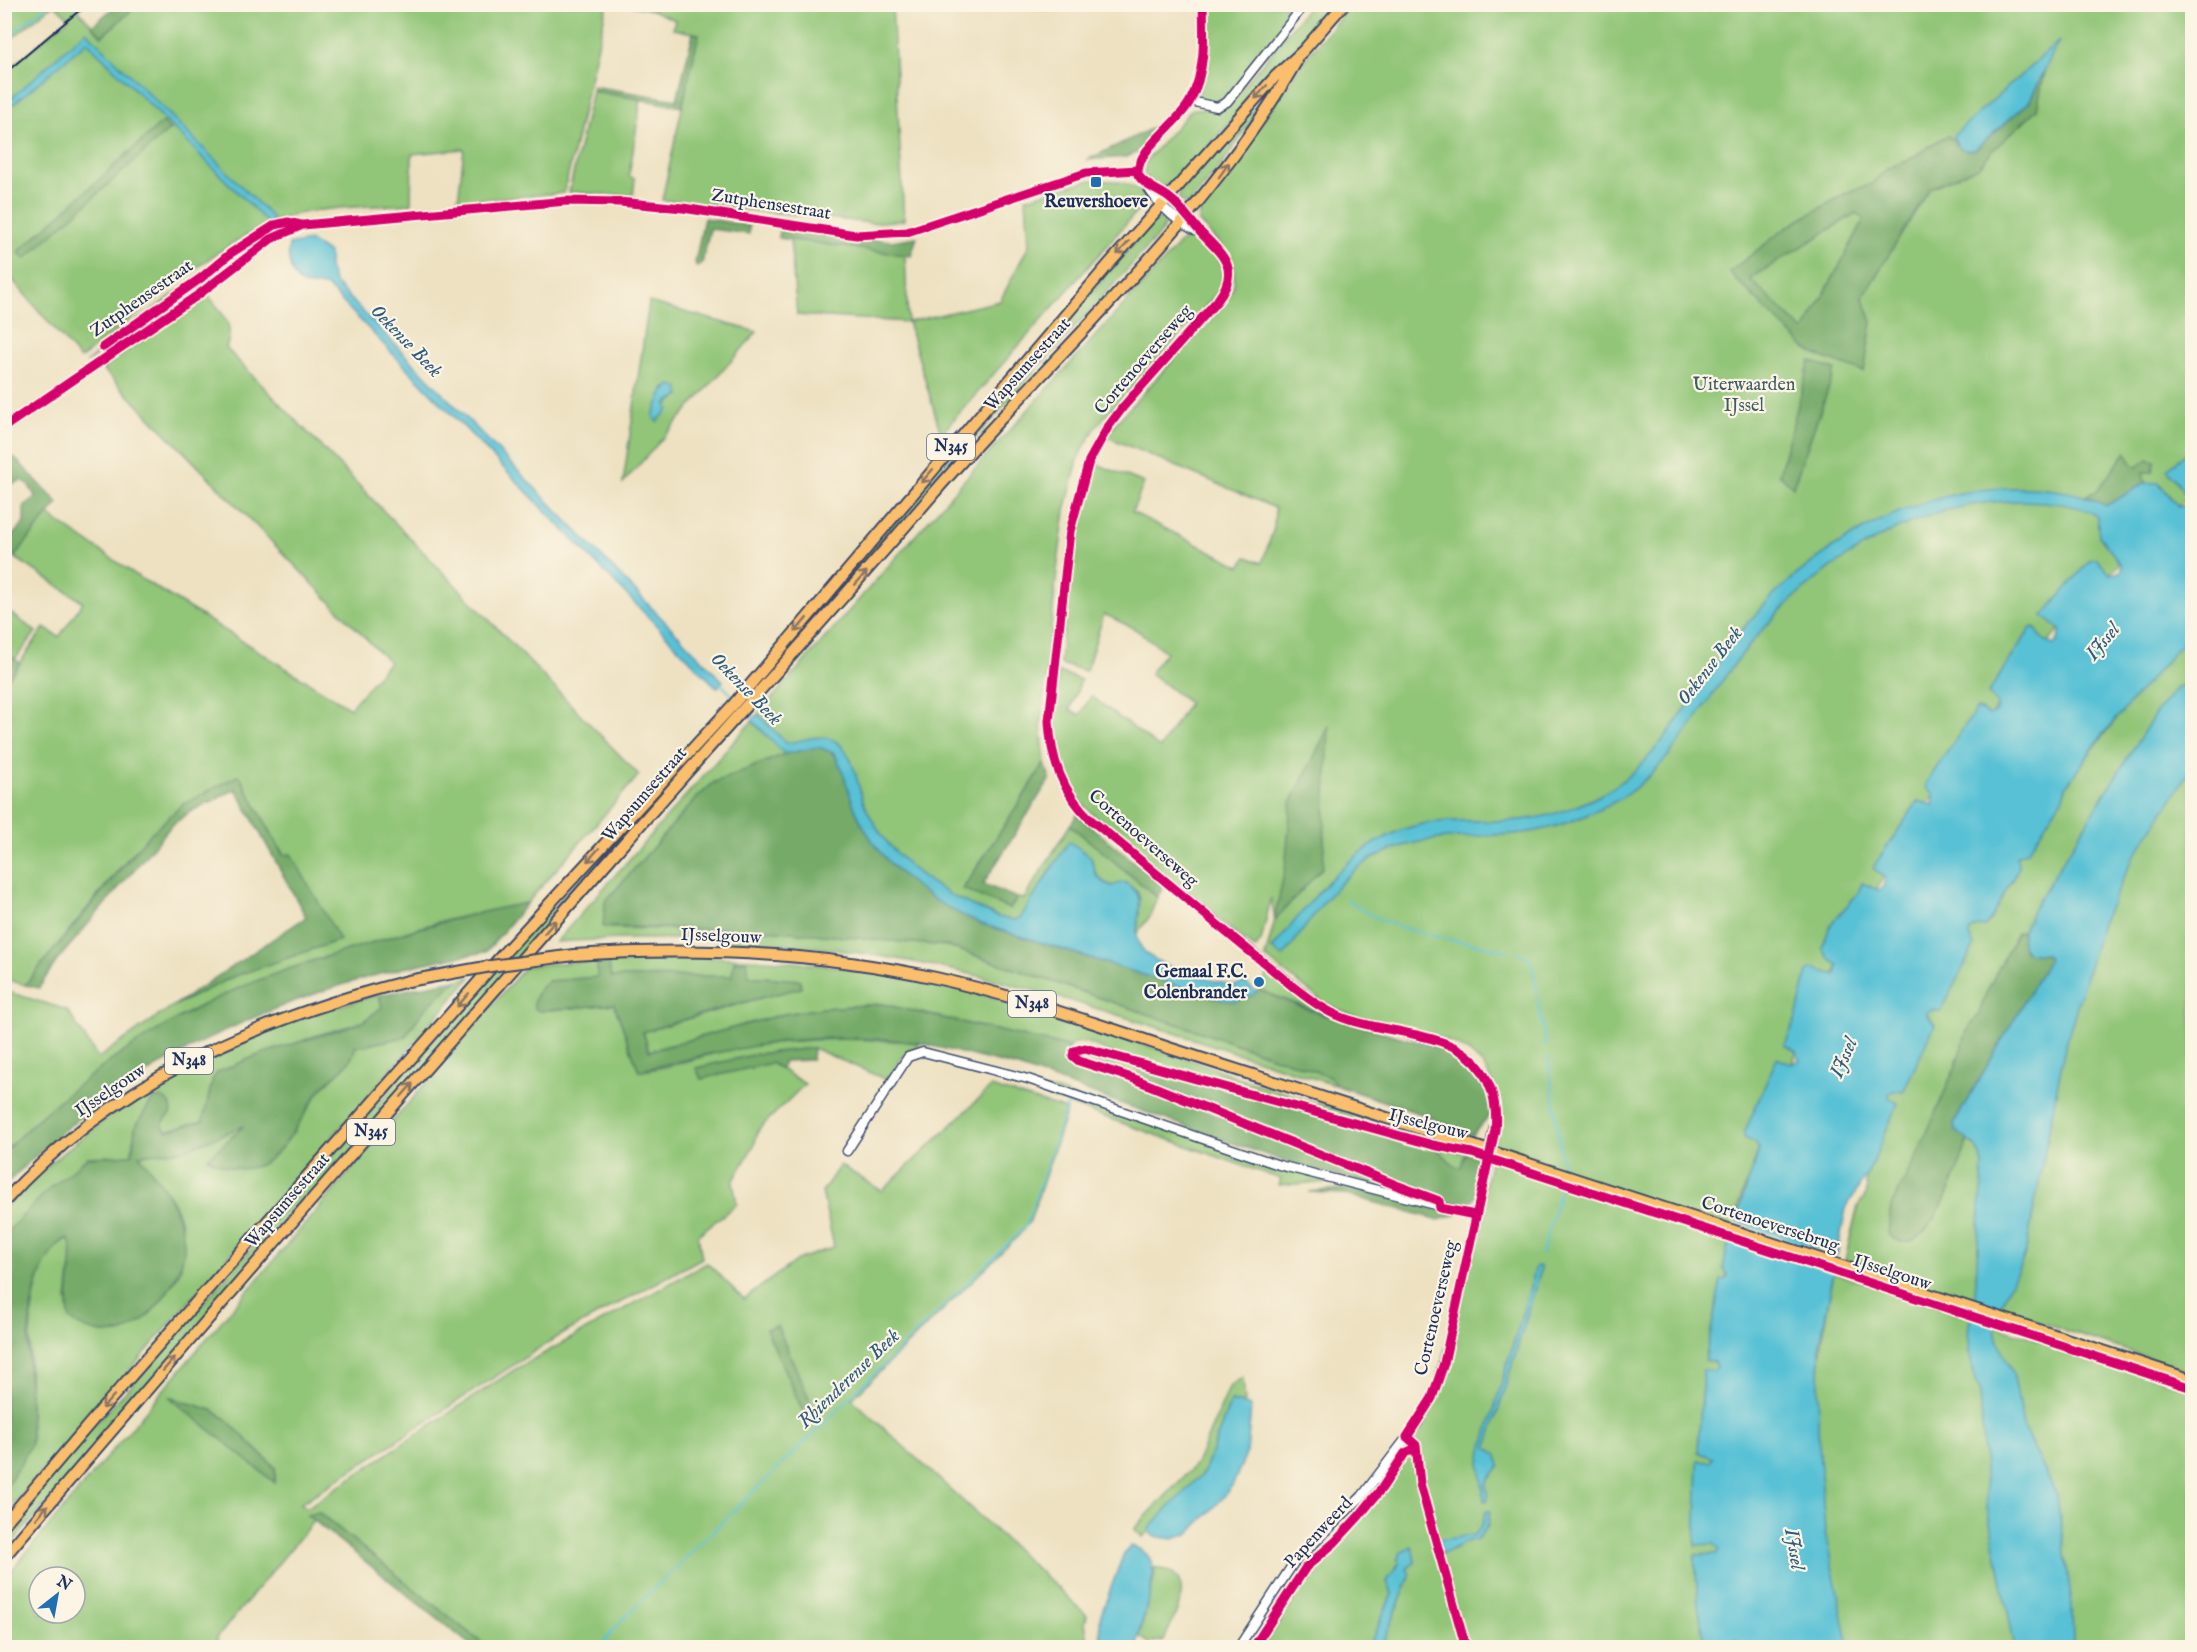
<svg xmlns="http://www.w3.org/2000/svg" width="2197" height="1652" viewBox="0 0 2197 1652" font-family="'IM FELL English',serif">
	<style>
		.green { fill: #91c577; stroke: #567a6a; stroke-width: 1.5; fill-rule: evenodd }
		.forest { fill: #74aa68; stroke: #486c63; stroke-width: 1.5; fill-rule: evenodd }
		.water { fill: #58c1d5; stroke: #3a789a; stroke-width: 1.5 }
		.pier { fill: #ede1c1 }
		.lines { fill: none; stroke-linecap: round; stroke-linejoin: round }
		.stream { stroke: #58c1d5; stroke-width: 2 }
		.minor-casing { stroke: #3a4a6d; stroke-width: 11 }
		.major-casing { stroke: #3a4a6d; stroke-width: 14 }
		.minor { stroke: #fff; stroke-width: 8 }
		.major { stroke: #fabe6d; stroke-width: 10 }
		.rail { stroke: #1b2f5e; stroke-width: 2 }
		.major-bridge-casing { stroke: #3a4a6d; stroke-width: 14; stroke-linecap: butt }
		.major-bridge { stroke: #fabe6d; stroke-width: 10 }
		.cycleway-casing { stroke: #fcf5e5; stroke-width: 13 }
		.cycleway { stroke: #d6006c; stroke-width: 9 }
		.oneway { stroke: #8a7666 }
		.poi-dot { fill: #1f6fb2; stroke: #fcf5e5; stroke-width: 2 }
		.labels { text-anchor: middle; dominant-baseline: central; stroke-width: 4.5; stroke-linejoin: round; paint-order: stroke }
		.shield { fill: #fcf5e5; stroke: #5e6a86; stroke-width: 1.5 }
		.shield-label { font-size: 16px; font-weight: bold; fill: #1b2f5e }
		.poi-label { font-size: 18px; font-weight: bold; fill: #1b2f5e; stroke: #fcf5e5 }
		.street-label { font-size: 18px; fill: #1b2f5e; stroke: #fcf5e5 }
		.park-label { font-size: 18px; fill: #3e5c66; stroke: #fcf5e5 }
		.water-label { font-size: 20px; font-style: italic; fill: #2d5b82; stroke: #fcf5e5 }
	</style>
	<rect width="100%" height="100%" fill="#fcf5e5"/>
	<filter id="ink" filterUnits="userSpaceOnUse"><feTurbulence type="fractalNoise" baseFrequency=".0167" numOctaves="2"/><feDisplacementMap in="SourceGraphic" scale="12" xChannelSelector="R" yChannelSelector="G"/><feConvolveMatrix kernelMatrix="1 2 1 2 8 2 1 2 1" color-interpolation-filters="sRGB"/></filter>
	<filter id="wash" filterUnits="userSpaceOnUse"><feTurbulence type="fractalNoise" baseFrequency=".008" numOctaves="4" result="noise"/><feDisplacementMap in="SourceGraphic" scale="24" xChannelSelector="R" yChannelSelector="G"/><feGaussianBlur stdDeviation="1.35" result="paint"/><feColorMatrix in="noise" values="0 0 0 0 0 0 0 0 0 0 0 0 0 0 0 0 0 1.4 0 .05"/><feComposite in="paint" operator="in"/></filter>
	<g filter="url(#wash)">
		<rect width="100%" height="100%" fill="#ede1c1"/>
		<path class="green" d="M5 4H53V5L5 44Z
			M55 5H84L78 10 102 36 138 5H607L564 193 458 201 464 149 412 154 411 204C374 207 333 206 297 214 226 231 139 316 80 359L5 271 4 73 69 18ZM163 122 170 129 19 252Z
			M629 5H892L904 220 872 223 662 200 698 34 673 29 675 20 652 10Z
			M1205 5H1285L1290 15 1229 97 1220 102 1202 101 1198 97Z
			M1310 5H1336L1173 186C1159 189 1150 185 1144 173L1147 160 1191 110C1202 105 1212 115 1227 106Z
			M1351 5H2192V493C2157 523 2124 558 2093 592 2013 680 1939 777 1881 881 1835 966 1797 1056 1754 1142L1759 1149 1738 1206 1726 1253 1740 1647H1382L1410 1575 1406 1569 1415 1561 1412 1547 1399 1558V1563L1387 1581 1392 1594 1369 1647H1262L1328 1551 1381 1496 1396 1475 1432 1401 1480 1211 1500 1115 1499 1098 1492 1081 1483 1065 1470 1053 1457 1045 1430 1034 1359 1018 1326 1004 1265 957 1275 920 1271 898 1261 941 1255 949 1097 818C1050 777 1053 730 1059 672L1081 680 1070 710 1080 715 1091 696 1160 748 1189 703 1150 673 1166 652 1135 629 1104 614 1086 671 1060 664C1067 597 1069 525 1092 462L1144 483 1132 512 1240 566 1247 557 1262 563 1274 528 1275 508 1107 437 1116 423 1222 306C1226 300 1233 291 1234 284 1237 258 1215 239 1199 222L1200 211 1309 54Z
			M1279 80 1224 161 1188 206 1179 199 1180 190Z
			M592 91 641 99 629 176 635 179 633 196 569 192Z
			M1090 180C1110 180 1137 180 1146 201L941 434 908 322 797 315 790 239 905 255 908 322 1000 301 1029 245 1026 198Z
			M1160 218 1165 222 1162 231 1027 380 748 698 745 695 1151 223Z
			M277 227 86 363 131 325 238 248Z
			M1190 232C1214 245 1230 264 1219 292L1097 425 1079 456 1065 511 1057 570 1041 726 1045 763 963 889 1010 909 1017 898 1024 899 1070 825 1157 897 1150 916 1137 934 1140 898 1137 891C1109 885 1097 888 1091 857L1021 918C1008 924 990 914 978 908 929 888 888 855 865 806 857 788 853 768 845 750 826 731 809 741 786 743L758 714 967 477Z
			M208 295C222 314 236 324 226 348L639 775 527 903 438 922 313 961 239 988 180 1017 105 1067 5 1151V991L67 1010 98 1058 173 1006 234 976 339 940 284 855 239 776 183 804 128 858 25 985 5 979V684L44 628 59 637 83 602 14 557 48 515 142 579 350 708 389 662 102 368Z
			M649 302 757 332 623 483ZM679 387 680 395 653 416 665 388Z
			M4 608 36 632 14 661 5 654Z
			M2192 632V1372L1999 1309 2000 1305 1974 1297V1301L1845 1260 1858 1206 1867 1193 1866 1179C1873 1151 1878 1119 1888 1091 1930 982 1995 884 2063 790 2103 735 2144 679 2192 632Z
			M737 706 739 708 5 1551V1535L82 1437 132 1385 476 990Z
			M752 721 785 754 713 783 692 803 605 902 609 928 768 930 947 946 1307 1068 1329 1077 1338 1086C1219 1048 1100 1006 979 976 841 942 697 933 556 942Z
			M637 957C750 955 865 964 975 993 1021 1005 1066 1020 1110 1034 1155 1049 1201 1061 1244 1080L1454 1146 1114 1055C1101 1049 1081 1035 1069 1047L883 1004 823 1008 784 1014 649 1051 643 1032 760 998 775 978 748 976 747 961H734L733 976 610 977 548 981 539 1011 614 1004 639 1071C664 1070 702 1055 729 1050 793 1037 856 1037 921 1043L906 1052 887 1080 813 1048 757 1054 697 1068 701 1079 771 1063 805 1084 759 1129 754 1145 733 1182 737 1204 698 1235 702 1258 555 1338 301 1503 306 1508 514 1370 707 1263 744 1299 797 1260 834 1247 822 1192 840 1165 882 1191 991 1087 1067 1110 1030 1221 1019 1235 852 1399 1087 1615 1085 1623 1089 1647H485L320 1513 216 1639 226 1647 5 1648V1578L208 1337 526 966ZM171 1398 252 1445 275 1467V1482ZM39 1577H75V1613H39Z
			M1268 974 1330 1016 1259 990Z
			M471 977 5 1514V1488L25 1456 31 1443C31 1400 17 1257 68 1239L73 1247 67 1300 75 1323C88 1330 104 1335 119 1333 138 1330 177 1286 181 1267 183 1257 183 1241 182 1230 179 1202 155 1176 138 1155L183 1150 247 1125 208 1158C270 1192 290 1133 319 1092 329 1077 354 1066 355 1047L405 1037C421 1012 440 982 471 977Z
			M379 995 382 1007 363 1022 314 1036 213 1078 203 1121 166 1131 162 1128V1123L172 1111 133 1140 132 1155 88 1158 5 1234V1207C106 1101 237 1030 379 995Z
			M1089 1051 1140 1067 1138 1077 1140 1079 1088 1061 1084 1056Z
			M1037 1089 1057 1091 1330 1182 1279 1185 1281 1179 1048 1097Z
			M1436 1148 1465 1153 1461 1167 1454 1166Z
			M1834 1273 2192 1390V1647H1847C1834 1584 1819 1520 1816 1454 1813 1393 1822 1332 1834 1273Z
			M1243 1377 1245 1403 1231 1401 1204 1472 1143 1537 1134 1529 1196 1464 1230 1386Z
			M1153 1567C1201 1574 1176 1612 1164 1640L1149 1643 1139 1636 1155 1574Z"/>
		<path class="forest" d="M118 4 138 5 102 36 92 26Z
			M693 33 699 34 682 107 592 91 593 86 677 100Z
			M2045 71 2037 109 1991 152 1979 167 1930 188 1863 297 1872 322 1864 372 1816 355 1805 348 1729 272 1787 227 1848 192 1871 184 1888 168 1907 161 1942 138 1948 136 1954 139 1956 145 1975 150 2029 102ZM1856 213 1864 220 1804 331 1750 279Z
			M1168 117 1136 153 1126 157 1087 160 1161 124Z
			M163 122 170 129 25 259 18 252Z
			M704 218 749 226V234L710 229 702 263 697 267 695 263Z
			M779 231 891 241 917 237 911 256 779 238Z
			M1810 361 1835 370 1793 487 1779 474Z
			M2126 452 2133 465 2137 467 2148 459 2155 461 2153 472H2143L2145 483 2106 506 2086 496 2098 490Z
			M14 457 58 503 14 557 5 550V537L9 539 24 523V506L36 498 28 484 22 480 5 487V463Z
			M4 651 20 663 7 680 5 677Z
			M1329 726 1323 867 1274 921 1285 869 1291 803Z
			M818 747C845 748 848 794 857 814 882 867 930 902 982 924L1223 1000 1238 1001 1259 990 1320 1014 1453 1052C1478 1068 1488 1086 1491 1114L1472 1135 1427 1116 1338 1086 1329 1077 1307 1068 947 946 768 930 603 927 605 902 692 803 713 783 785 754Z
			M1045 763 1050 779 983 884 1017 898 1010 909 963 889Z
			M239 775 283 855 291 854 340 940 235 976 173 1006 306 917 236 789 190 812 171 826 56 962 39 988 25 985 147 837 183 804Z
			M1077 815 1164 887 1157 897 1070 825Z
			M527 903 486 952C334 975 190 1032 68 1127 45 1145 25 1166 5 1185V1151C66 1087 157 1023 239 988 283 969 331 955 377 941 426 926 475 912 527 903Z
			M2017 932H2023V949L2027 953 2047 955 2050 958 1954 1123 1955 1130 1968 1139C1962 1161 1924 1275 1888 1233L1891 1206 1917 1155 1955 1068 1967 1031 1979 1014 1986 993Z
			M734 961H747L749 976 800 980 801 988 729 1006 643 1032 649 1051 784 1014 823 1008 882 1004 1069 1047 1067 1058 1071 1062 1143 1086 1434 1202 1284 1161 1018 1067 921 1043 884 1039 826 1038 777 1042 709 1054 639 1071 614 1004 539 1011 534 1008C532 998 540 987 548 981L597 977V964L609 963 611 977 732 976Z
			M456 980 423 1011 405 1037 355 1047C353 1066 329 1077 318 1093 291 1132 269 1194 208 1158L244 1126 183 1150 139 1155C160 1180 181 1209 184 1243 187 1272 150 1325 122 1332 105 1336 83 1331 70 1319 63 1297 78 1251 68 1239H65C14 1279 31 1385 31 1443L25 1456 5 1488V1234L47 1191 88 1157 132 1155 135 1127 153 1099 162 1097 170 1103 172 1111 162 1124 166 1131 203 1121 213 1078 218 1072 258 1055 363 1022 382 1007 379 995Z
			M813 1048 812 1060 784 1061 781 1069 771 1063 701 1079 696 1068 757 1054Z
			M1140 1067 1436 1148 1455 1166 1461 1167 1465 1153 1485 1160C1480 1180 1477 1222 1444 1204 1441 1202 1440 1197 1435 1195 1422 1190 1408 1187 1395 1182L1140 1079 1137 1073Z
			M1350 1188 1456 1214 1439 1220 1344 1194 1308 1192Z
			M777 1326 816 1414 808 1423 766 1329Z
			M169 1397 212 1410 226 1419 275 1468V1483Z
			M319 1512V1513L487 1647H473L307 1515Z"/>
		<path class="water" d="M86 31 273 218 269 224 87 42 5 111V104Z
			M2059 41 2029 102 1974 150C1962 151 1956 148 1954 135Z
			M310 241 329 253V268L335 283 723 681 717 688 329 288C321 283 319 287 310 286 291 284 287 260 289 245Z
			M670 385 679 387 680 395 667 403 668 410 657 422 653 416 662 394Z
			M2192 448V632L2103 734 2067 785 2062 799 2028 851 2016 856 2019 867 1989 922 1985 927 1977 926 1970 931 1969 936 1974 946 1941 1011 1931 1010 1926 1013 1935 1025 1903 1092 1893 1091 1889 1094V1098L1898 1103 1870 1169 1846 1208 1820 1344 1818 1427 1825 1532 1849 1647H1734L1737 1644 1736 1640 1705 1643 1698 1605 1695 1555 1716 1554 1719 1550 1714 1544 1695 1545 1698 1461 1710 1462 1713 1458 1698 1452 1703 1370 1713 1371 1716 1367 1714 1362 1705 1360 1721 1280H1725L1728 1275 1723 1269C1730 1228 1747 1189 1759 1149L1753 1142 1744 1138V1133L1777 1058 1790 1064 1799 1061 1797 1052 1785 1045 1796 1018 1807 972 1812 968 1836 975 1838 965 1829 959 1822 948 1831 924 1858 893 1862 883 1878 890 1883 888 1885 878 1874 869 1875 864 1918 801 1933 805 1934 794 1926 788V783L1977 708 1989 715 1997 711V704L1988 693 2031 628 2034 627 2043 639 2053 645 2057 642 2061 631 2043 616 2090 560 2096 558 2110 574 2120 572 2122 566 2099 536 2097 517C2085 504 2039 501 2021 501 1907 499 1798 577 1733 666 1700 710 1670 768 1621 798 1590 816 1549 832 1513 834 1463 838 1414 834 1368 861 1332 883 1308 925 1283 957L1272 949C1309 905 1338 859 1392 834 1438 812 1482 826 1528 819 1554 816 1586 804 1609 790 1661 760 1695 689 1732 642 1800 554 1914 482 2028 488 2056 489 2081 492 2106 506L2145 483H2159L2178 506H2183L2187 501 2186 494 2167 469Z
			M2192 680V768L2132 860 2101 926 2065 1047 2025 1255 1999 1309 1995 1326 1997 1339 2014 1377 2023 1426 2057 1496 2072 1604 2073 1647 2015 1648 1987 1507 1980 1390 1972 1371 1968 1331 1975 1295 1983 1164 1976 1147 1955 1130 1954 1123 2049 959 2046 954H2029C2013 942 2027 923 2033 909L2156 712 2176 689Z
			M758 714 786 743C802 742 820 732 835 741 855 753 856 783 864 803 886 854 930 888 980 909 991 914 1003 920 1015 920L1021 917 1069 841 1091 857C1094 873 1096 880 1112 886L1124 882C1157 899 1124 929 1144 951 1159 968 1212 980 1234 986L1245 983 1256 991 1255 994 1238 1001 1223 1000 982 924C929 902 881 867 857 813 848 794 845 771 834 753L818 747 785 754 752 721Z
			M1539 1266 1541 1269 1487 1447 1496 1454 1500 1465 1486 1484 1488 1500 1484 1501 1480 1464 1482 1450 1536 1267Z
			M1231 1401 1251 1407 1247 1452 1233 1484 1221 1500 1188 1534 1173 1539 1153 1536 1148 1530 1152 1525 1204 1472Z
			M1486 1511H1490L1488 1526 1477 1539C1464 1540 1454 1551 1442 1554L1438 1540 1474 1535 1482 1526Z
			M1131 1546C1177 1557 1136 1617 1138 1647H1101L1100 1617 1124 1553Z
			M1412 1547 1415 1561 1407 1569 1410 1575 1382 1647H1369L1392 1594 1387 1581 1399 1564 1400 1553Z"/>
		<path class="pier" d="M1731 1221 1840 1257 1837 1274 1727 1238Z
			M1971 1299 2002 1309 1998 1327 1967 1317Z"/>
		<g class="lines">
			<path class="stream" d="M4 41 46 6
				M719 682 734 697
				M746 709 755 718
				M1348 899C1384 933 1461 940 1509 951
				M1518 953 1528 957 1532 963 1546 1047
				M1548 1057 1563 1170
				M1542 1254 1563 1179
				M599 1648 621 1621 1026 1226 1069 1100"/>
		</g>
	</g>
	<g filter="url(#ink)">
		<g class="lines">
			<defs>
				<path id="minor" d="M1203 4C1204 37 1206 71 1190 101 1178 125 1136 148 1138 175 1145 186 1158 190 1168 197 1182 207 1191 222 1202 234 1224 256 1241 270 1217 301L1123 407 1108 427 1089 461 1070 531 1049 721C1051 760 1062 792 1091 820L1299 990 1327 1011 1351 1020 1448 1044 1466 1054 1482 1070 1492 1093 1496 1117 1450 1340 1432 1398 1417 1424 1362 1496 1293 1564 1238 1648
					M1190 101 1217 107 1227 102 1305 4
					M1146 185C1159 205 1178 224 1201 233
					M4 427 198 295 271 239 303 225 567 201 619 202 683 208 856 235 907 232 1086 173 1138 170
					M847 1151 908 1057 923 1052 1028 1079 1279 1165 1475 1215
					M1407 1437 1415 1443 1416 1448"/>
				<path id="major" d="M574 955C695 947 817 952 936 978 1016 996 1094 1023 1172 1049 1273 1081 1374 1113 1474 1146
					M4 1202C110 1083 257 1019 408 981
					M4 1524 102 1409 504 953 733 705 1109 264 1275 77 1303 51 1344 4
					M4 1557C206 1319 411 1085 617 851 722 732 829 615 933 494 1055 352 1201 226 1296 62"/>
			</defs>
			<use href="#minor" class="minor-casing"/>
			<use href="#major" class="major-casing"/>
			<use href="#minor" class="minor"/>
			<use href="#major" class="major"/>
			<path class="rail" d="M4 74 87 4"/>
			<defs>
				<path id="major-bridge" d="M408 981 491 966 574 955
					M1474 1146 2192 1380"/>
			</defs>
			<use href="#major-bridge" class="major-bridge-casing"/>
			<use href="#major-bridge" class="major-bridge"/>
			<defs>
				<path id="cycleway" d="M1203 4C1204 37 1206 71 1190 101 1178 125 1136 148 1138 175 1145 186 1158 190 1168 197 1182 207 1191 222 1202 234 1224 256 1241 270 1217 301L1123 407 1108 427 1089 461 1070 531 1049 721C1051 760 1062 792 1091 820 1146 864 1199 910 1253 954 1278 973 1302 997 1330 1012 1369 1033 1435 1029 1468 1056 1490 1073 1498 1103 1495 1130L1444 1363 1432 1398 1407 1437 1416 1445 1420 1484 1466 1648
					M103 347 201 278 231 253 275 225 288 222 301 225
					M4 427 198 295 271 239 303 225 567 201 619 202 683 208 856 235 907 232 1086 173 1138 170
					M1475 1215 1440 1208 1439 1201 1396 1185 1132 1078 1079 1061 1073 1056 1074 1051 1085 1048 1433 1145 1472 1153 2192 1388
					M1253 1648 1306 1567 1335 1542 1359 1516 1382 1488 1405 1453 1416 1448"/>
			</defs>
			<use href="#cycleway" class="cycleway-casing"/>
			<use href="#cycleway" class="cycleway"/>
		</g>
		<defs><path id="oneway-shaft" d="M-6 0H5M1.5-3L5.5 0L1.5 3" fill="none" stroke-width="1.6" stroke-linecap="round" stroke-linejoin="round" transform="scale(1.5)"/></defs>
		<g class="oneway">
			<use href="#oneway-shaft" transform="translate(1261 92) rotate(131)"/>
			<use href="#oneway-shaft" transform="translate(1224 170) rotate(-55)"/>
			<use href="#oneway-shaft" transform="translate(1123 248) rotate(132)"/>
			<use href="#oneway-shaft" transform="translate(927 476) rotate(131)"/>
			<use href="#oneway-shaft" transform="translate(861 578) rotate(-49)"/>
			<use href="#oneway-shaft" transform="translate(801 625) rotate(130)"/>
			<use href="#oneway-shaft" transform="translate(593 855) rotate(132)"/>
			<use href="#oneway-shaft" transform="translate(550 927) rotate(-49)"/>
			<use href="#oneway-shaft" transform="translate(463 1000) rotate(131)"/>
			<use href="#oneway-shaft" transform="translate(407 1090) rotate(-49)"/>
			<use href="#oneway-shaft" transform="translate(169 1364) rotate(-49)"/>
			<use href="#oneway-shaft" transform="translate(108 1402) rotate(132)"/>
			<use href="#oneway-shaft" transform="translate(42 1512) rotate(-49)"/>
		</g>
	</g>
	<g class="poi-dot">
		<rect x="1090" y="176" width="12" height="12" rx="3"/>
		<circle cx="1259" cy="982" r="6"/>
	</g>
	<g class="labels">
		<g class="shield">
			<rect x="927" y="434" width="48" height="26" rx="4.5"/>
			<rect x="1008" y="991" width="48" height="26" rx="4.5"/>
			<rect x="165" y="1048" width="48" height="26" rx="4.5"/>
			<rect x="347" y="1119" width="48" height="26" rx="4.5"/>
		</g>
		<g class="shield-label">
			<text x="951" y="447">N345</text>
			<text x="1032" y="1004">N348</text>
			<text x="189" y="1061">N348</text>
			<text x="371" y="1132">N345</text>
		</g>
		<g class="poi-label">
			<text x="1096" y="202">Reuvershoeve</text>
			<text x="1247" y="972" text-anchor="end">Gemaal F.C.<tspan x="1247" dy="21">Colenbrander</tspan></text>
		</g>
		<g class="street-label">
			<text transform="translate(771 205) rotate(9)">Zutphensestraat</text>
			<text transform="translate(142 299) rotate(-35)">Zutphensestraat</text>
			<text transform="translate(1144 360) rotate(-49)">Cortenoeverseweg</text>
			<text transform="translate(1028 365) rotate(-48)">Wapsumsestraat</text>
			<text transform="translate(645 795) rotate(-49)">Wapsumsestraat</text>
			<text transform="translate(1143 839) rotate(41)">Cortenoeverseweg</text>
			<text transform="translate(721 937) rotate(2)">IJsselgouw</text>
			<text transform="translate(111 1091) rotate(-34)">IJsselgouw</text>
			<text transform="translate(1428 1125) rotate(14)">IJsselgouw</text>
			<text transform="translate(288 1201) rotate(-49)">Wapsumsestraat</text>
			<text transform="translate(1770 1225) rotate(18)">Cortenoeversebrug</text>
			<text transform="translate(1892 1273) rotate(18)">IJsselgouw</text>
			<text transform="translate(1437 1308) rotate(-77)">Cortenoeverseweg</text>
			<text transform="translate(1319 1533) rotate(-47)">Papenweerd</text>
		</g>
		<g class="park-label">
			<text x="1744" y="385">Uiterwaarden<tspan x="1744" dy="21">IJssel</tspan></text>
		</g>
		<g class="water-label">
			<text transform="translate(406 341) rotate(46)">Oekense Beek</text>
			<text transform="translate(2103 642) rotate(-50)">IJssel</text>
			<text transform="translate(1710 666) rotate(-52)">Oekense Beek</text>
			<text transform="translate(746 689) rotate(46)">Oekense Beek</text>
			<text transform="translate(1844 1058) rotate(-66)">IJssel</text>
			<text transform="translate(849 1379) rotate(-44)">Rhienderense Beek</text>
			<text transform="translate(1794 1549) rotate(81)">IJssel</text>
		</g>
	</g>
	<rect width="2197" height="1652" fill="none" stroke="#fcf5e5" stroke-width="24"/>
	<g transform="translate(57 1595) rotate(31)"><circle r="28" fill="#fcf5e5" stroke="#a2a6af" stroke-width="1.5"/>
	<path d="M0-4.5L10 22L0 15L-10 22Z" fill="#1f6fb2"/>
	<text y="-9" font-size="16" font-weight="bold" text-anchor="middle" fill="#1b2f5e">N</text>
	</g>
</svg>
